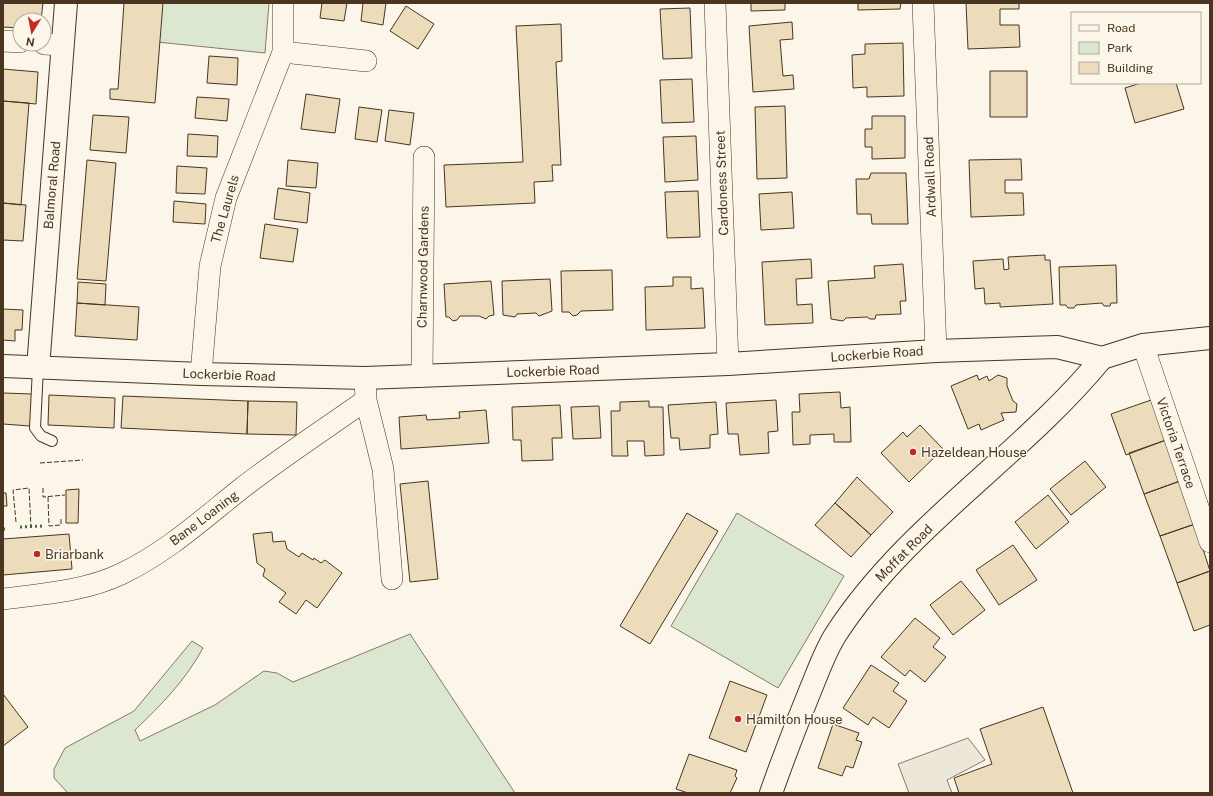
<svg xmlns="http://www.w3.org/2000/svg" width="1213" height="796" viewBox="0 0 1213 796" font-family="'Public Sans',sans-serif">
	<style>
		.green { fill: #dce7d0; stroke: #887966 }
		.parking { fill: #ede7d9; stroke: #887966 }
		.building { fill: #ecdcbc; stroke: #4a3520 }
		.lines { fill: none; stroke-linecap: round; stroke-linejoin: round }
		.service-casing { stroke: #4a3520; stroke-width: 12 }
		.minor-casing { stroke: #4a3520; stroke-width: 22 }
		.tertiary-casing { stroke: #4a3520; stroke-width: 24 }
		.primary-casing { stroke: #4a3520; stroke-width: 24 }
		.service { stroke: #fbf6e9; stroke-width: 10 }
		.minor { stroke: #fbf6e9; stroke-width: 21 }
		.tertiary { stroke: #fbf6e9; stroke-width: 22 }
		.primary { stroke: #fbf6e9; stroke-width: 22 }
		.hedge { stroke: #436837; stroke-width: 3; stroke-dasharray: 2 3; stroke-linecap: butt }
		.fence { stroke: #4a3520; stroke-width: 1; stroke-dasharray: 5 2; stroke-linecap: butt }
		.poi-dot { fill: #c62828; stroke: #fbf6e9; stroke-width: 1.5 }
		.labels { text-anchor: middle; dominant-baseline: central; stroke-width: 3; stroke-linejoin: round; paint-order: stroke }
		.street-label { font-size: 13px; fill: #4a3520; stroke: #fbf6e9 }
		.poi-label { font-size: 13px; fill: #4a3520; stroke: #fbf6e9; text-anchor: start }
	</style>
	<rect width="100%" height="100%" fill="#fbf6e9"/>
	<path class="green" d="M161 3H269L265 53 157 42Z
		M737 513 844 576 778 688 671 626Z
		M410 634 515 793H68L54 778V769L65 748 134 711 192 641 203 648C185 681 162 704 135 730L140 741 215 705 264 671 277 673 293 682Z"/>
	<path class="parking" d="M968 738 985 760 947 780 952 793H909L898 764Z"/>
	<path class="building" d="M3 3H43L41 20H20V28L3 27Z
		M124 3H163L155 103 110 99V89H118Z
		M322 3H347L344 21 320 18Z
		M363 3H386L383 25 361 21Z
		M751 3H785V10L751 11Z
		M858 3H901L900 9 858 10Z
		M966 3H1019V9H1000V25H1019L1020 47 968 49Z
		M406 6 434 24 418 49 390 31Z
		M690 8 692 58 663 59 660 9Z
		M792 22 793 39 780 40 783 76 793 75 794 89 753 92 749 26Z
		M561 24 562 61 556 62 561 165H552L553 181 534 182 535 203 446 207 444 165 523 162 516 26Z
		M903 43 904 96 867 97V87L853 88 852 55 865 54V44Z
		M209 56 238 58 237 85 207 83Z
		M3 69 38 72 36 104 3 101Z
		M990 71H1027V117H990Z
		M692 79 694 122 662 123 660 80Z
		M1141 83H1176L1184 109 1135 123 1125 88Z
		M306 94 340 99 335 133 301 129Z
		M197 97 229 99 227 121 195 118Z
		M3 101 29 103 21 205 3 203Z
		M785 106 787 178 757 179 755 107Z
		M359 107 382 110 377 142 355 139Z
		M389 110 414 113 410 145 385 141Z
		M93 115 129 117 126 153 90 150Z
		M872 116H905V158L872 159V147H865V129H872Z
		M188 134 218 136 217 157 187 156Z
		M696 136 698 180 665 182 663 137Z
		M1021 159 1022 180H1005V193H1023L1024 215 971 217 969 160Z
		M87 160 116 163 106 281 77 279Z
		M288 160 318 163 316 188 286 186Z
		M177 166 207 168 205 194 176 193Z
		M871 173H906L908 224H872L871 214H857L856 179H869Z
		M278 188 310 193 307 223 274 219Z
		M698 191 700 237 667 238 665 192Z
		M792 192 794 228 761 230 759 194Z
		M174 201 206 204 205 224 173 222Z
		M3 203 26 205 23 241 3 240Z
		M265 224 298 229 293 262 260 258Z
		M1045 255V260H1050L1053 304 1000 307V303L985 304 984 288 975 289 973 261 1003 259 1004 270 1009 269 1008 257Z
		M811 259 812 278 796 279 797 305 812 304 813 323 765 325 762 262Z
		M903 264 906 301H900L901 314 876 315 875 319H870L867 317 846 318 843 321 831 319 828 281 875 278 874 266Z
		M1116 265 1117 303H1111L1110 306H1104L1102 303 1076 305 1074 308H1068L1066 305H1060L1059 267Z
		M612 270 613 310 581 311 577 315 573 316 569 312H562L561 271Z
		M673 277H691V289L703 288 705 328 646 330 645 287 673 286Z
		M550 279 552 311 539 316 536 313 517 314 515 317 503 315 502 281Z
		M491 281 494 315 489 316 486 319 479 316H460L457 320 453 321 449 317H446L444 284Z
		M78 282 106 284 105 305 77 303Z
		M77 303 139 307 137 340 75 336Z
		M3 309 23 310 22 330H15V341L3 340Z
		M977 375 979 380 987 376 989 381 998 375 1007 378V386L1013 401 1017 404 1016 412 1001 413 1004 420 981 430 979 424 968 429 951 386Z
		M840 392 841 408 850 407 851 442H834V434L810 435V444L793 445 792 412H800L799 394Z
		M3 393 32 394 30 426 3 424Z
		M49 395 115 398 114 428 48 425Z
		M123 396 248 401 247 434 121 428Z
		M776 400 778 431 768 432 769 453 740 455 738 434H728L726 403Z
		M1151 400 1166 440 1126 455 1111 414Z
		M248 401 297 402 296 435 247 434Z
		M649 401V407H663L664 455 645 456 644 441H627L628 456H612L611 411H620V402Z
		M716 402 718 434 710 435V448L680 450 679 438H671L668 405Z
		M560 405 562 438H552L553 460 522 461 521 440H513L512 407Z
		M599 406 601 438 573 439 571 407Z
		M486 410 489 443 401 449 399 417 426 415 427 420 460 418 459 412Z
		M920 425 943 449 909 482 881 453 903 432 907 437Z
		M1166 440 1180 481 1144 494 1129 453Z
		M1085 461 1106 487 1071 515 1050 489Z
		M857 477 893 512 871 535 835 503Z
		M428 481 438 579 410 582 400 484Z
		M1180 481 1195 524 1160 536 1144 494Z
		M79 489 78 523H66V490Z
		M3 493H6L7 506H3Z
		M1048 495 1069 522 1036 549 1015 522Z
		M835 503 871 535 851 557 815 525Z
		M687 513 718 531 650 644 620 626Z
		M1195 524 1210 571 1177 583 1160 536Z
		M272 532 273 542 285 541 287 549 299 557 302 553 313 560 314 558 321 563 325 560 342 573 317 608 306 600 296 614 279 602 286 593 263 576 265 569 257 563 253 534Z
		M69 534 72 569 3 575V539Z
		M1013 545 1037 580 999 605 976 570Z
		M1210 571V625L1194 631 1177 583Z
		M961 581 985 610 953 635 930 605Z
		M915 618 940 638 933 647 946 657 925 682 910 670 905 676 881 657Z
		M871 665 899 683 893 691 907 701 889 728 873 717 868 725 843 708Z
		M730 681 767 695 746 752 709 738Z
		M3 694 28 727 3 746Z
		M1043 707 1073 793H959L954 778 992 764 980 729Z
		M833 724 859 733 856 740 862 742 853 768 846 766 842 776 818 768Z
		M689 754 737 770 735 776 737 778 730 793H688L676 789Z"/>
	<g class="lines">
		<defs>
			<path id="service" d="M38 368 35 428 41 436 52 441"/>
			<path id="minor" d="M715 3 728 364
				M923 3 936 351
				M3 41 20 42
				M44 44 63 45
				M283 52 366 61
				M1143 345 1210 542
				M201 374 210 266 226 198 283 52V3
				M422 376 424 157
				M366 400 383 469 392 579
				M3 599C42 594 86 591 121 574 166 553 204 518 242 488 282 457 325 429 366 400L365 378"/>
			<path id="tertiary" d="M38 368 66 3
				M771 793C783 759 796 725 810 691 818 672 825 651 836 634 906 526 1021 457 1102 358"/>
			<path id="primary" d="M3 366 201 374 365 378 728 364 936 351 1057 347 1102 358 1143 345 1210 338"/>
		</defs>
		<use href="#service" class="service-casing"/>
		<use href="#minor" class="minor-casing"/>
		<use href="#tertiary" class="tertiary-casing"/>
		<use href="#primary" class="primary-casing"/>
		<use href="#service" class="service"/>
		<use href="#minor" class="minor"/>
		<use href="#tertiary" class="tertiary"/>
		<use href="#primary" class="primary"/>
		<path class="hedge" d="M20 527 44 526
			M3 529H8"/>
		<path class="fence" d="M40 463 83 460
			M43 488V497L65 495
			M48 497 49 526 61 525V517
			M16 522 13 490 29 488 31 527"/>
	</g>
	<g class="poi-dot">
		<circle cx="913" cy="452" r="4"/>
		<circle cx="37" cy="554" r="4"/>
		<circle cx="738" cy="719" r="4"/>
	</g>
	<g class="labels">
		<g class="street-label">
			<text transform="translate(930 177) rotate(-92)">Ardwall Road</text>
			<text transform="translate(722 183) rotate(-92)">Cardoness Street</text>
			<text transform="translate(52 185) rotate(-85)">Balmoral Road</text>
			<text transform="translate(225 209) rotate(-74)">The Laurels</text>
			<text transform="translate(423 267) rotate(-89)">Charnwood Gardens</text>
			<text transform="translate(877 354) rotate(-4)">Lockerbie Road</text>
			<text transform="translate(553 371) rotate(-2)">Lockerbie Road</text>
			<text transform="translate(229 375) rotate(2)">Lockerbie Road</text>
			<text transform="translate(1176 443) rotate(71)">Victoria Terrace</text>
			<text transform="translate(204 518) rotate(-37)">Bane Loaning</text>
			<text transform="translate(904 553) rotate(-45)">Moffat Road</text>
		</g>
		<g class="poi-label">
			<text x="921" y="452">Hazeldean House</text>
			<text x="45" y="554">Briarbank</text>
			<text x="746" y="719">Hamilton House</text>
		</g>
	</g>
	<rect width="1213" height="796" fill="none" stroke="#4a3520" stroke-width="8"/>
	<rect x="1071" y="12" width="130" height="72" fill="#fbf6e9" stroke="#b4a999"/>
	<rect x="1079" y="25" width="20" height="6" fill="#fbf6e9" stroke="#b4a999"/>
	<text x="1107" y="32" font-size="12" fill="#4a3520">Road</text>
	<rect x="1079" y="42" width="20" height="12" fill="#dce7d0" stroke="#b4a999"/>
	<text x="1107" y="52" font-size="12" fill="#4a3520">Park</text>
	<rect x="1079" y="62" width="20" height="12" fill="#ecdcbc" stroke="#b4a999"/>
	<text x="1107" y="72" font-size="12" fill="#4a3520">Building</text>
	<g transform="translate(32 32) rotate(190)"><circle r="19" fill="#fbf6e9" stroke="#b4a999"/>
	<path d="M0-3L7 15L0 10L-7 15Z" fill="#c62828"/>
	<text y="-6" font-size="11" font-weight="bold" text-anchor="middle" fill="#4a3520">N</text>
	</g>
</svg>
